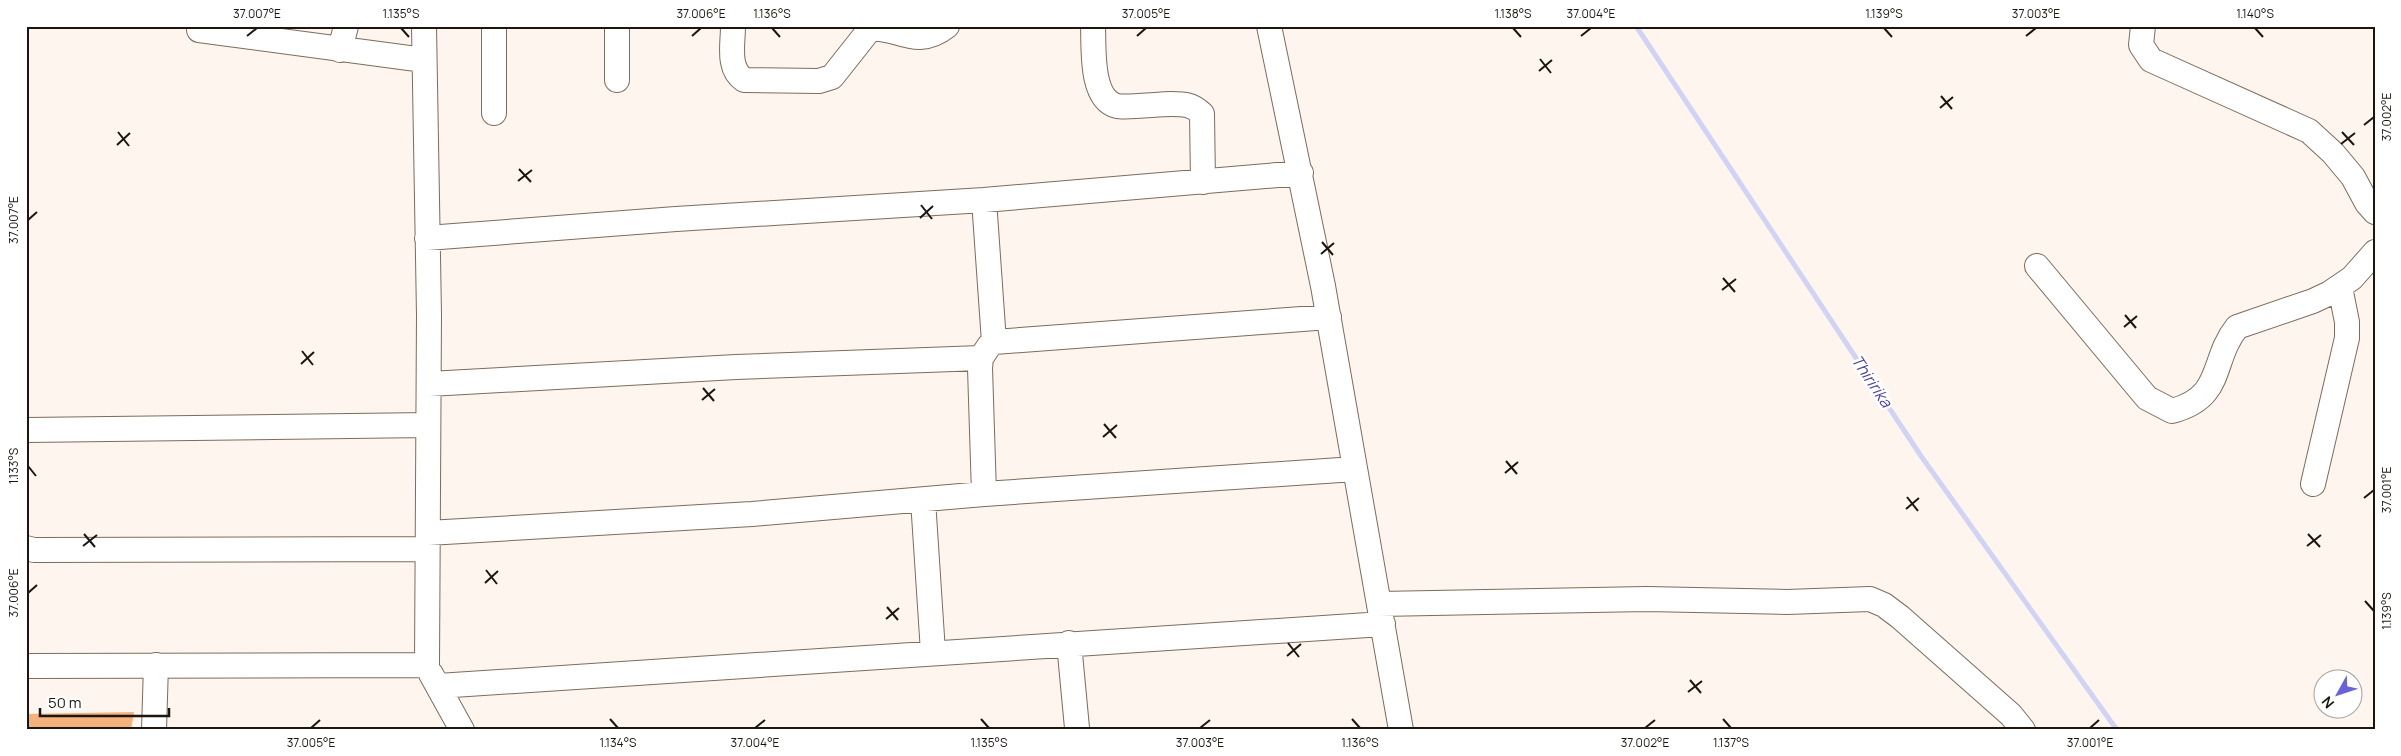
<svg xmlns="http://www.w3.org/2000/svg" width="2401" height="756" viewBox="0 0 2401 756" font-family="Manrope,sans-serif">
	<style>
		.green { fill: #f5b27b }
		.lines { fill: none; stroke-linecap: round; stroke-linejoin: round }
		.stream { stroke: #d1d3f5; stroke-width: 5 }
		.minor-casing { stroke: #7d6b5d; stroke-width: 26 }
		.minor { stroke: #fff; stroke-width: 24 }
		.ticks { fill: none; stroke: #1d1610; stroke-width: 2 }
		.labels { text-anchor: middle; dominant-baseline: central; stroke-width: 5; stroke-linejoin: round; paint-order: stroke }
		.water-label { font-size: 16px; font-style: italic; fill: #4a43a1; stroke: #fff }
		.neatline { fill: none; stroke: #1d1610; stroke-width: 2 }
		.ticks-label { font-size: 12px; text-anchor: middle; fill: #1d1610 }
	</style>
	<rect width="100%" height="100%" fill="#fdf5ee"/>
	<path class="green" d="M134 712 131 730H26V714Z"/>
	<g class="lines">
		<path class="stream" d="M1636 26 1921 456 2117 730"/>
		<defs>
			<path id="minor" d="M733 26C733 45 727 68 744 80L819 81 832 77 870 29C897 25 915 51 947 26
				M1093 26C1094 48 1090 99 1117 106 1126 108 1159 104 1171 104 1184 104 1192 104 1202 114L1203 182
				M1269 26 1323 286 1401 730
				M2143 26 2141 45 2151 60 2309 131 2333 153 2353 177 2367 203 2375 212
				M199 30 424 60
				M340 50 346 26
				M617 80V26
				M494 113V26
				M984 200 994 342 1329 317
				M427 238 676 219 984 200 1301 173
				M2037 266 2147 398 2172 411C2225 397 2210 361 2237 327L2313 301 2330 293 2352 278 2375 252
				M429 384 736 367 981 358
				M26 430 428 425
				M2313 484 2347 338V322L2340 287
				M984 494 980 368 981 358 989 346
				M923 500 933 652
				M428 533 752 514 984 494 1355 469
				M26 548 34 550 427 549
				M1379 604 1647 599 1787 602 1870 599 1884 605 1900 617 2011 715 2023 730
				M1069 643 1077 728
				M26 666 427 665 429 315 424 26
				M431 674 462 730
				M438 686 1383 624
				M154 730 156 665"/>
		</defs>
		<use href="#minor" class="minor-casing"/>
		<use href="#minor" class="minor"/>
	</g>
	<path class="ticks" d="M401 28 409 37M772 28 780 37M1513 28 1521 37M1884 28 1892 37M2255 28 2263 37M247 36 257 28M692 36 701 28M1137 36 1146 28M1581 36 1591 28M2026 36 2036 28M1540 59 1551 73M1539 71 1552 60M1941 96 1952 109M1940 108 1953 97M2364 125 2374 117M118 132 129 146M2342 132 2354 145M2341 144 2355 133M117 145 130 133M519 169 531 182M518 181 532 170M921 205 932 219M920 218 933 206M28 220 37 212M1322 242 1333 255M1321 254 1334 243M1723 278 1735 292M1722 290 1736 279M2125 315 2136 328M2124 327 2137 316M302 351 313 365M301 364 314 352M703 388 714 401M702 400 715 389M1104 424 1116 438M1103 437 1117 425M1506 461 1517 474M28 466 36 476M1505 473 1518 462M1907 497 1918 511M2364 498 2374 490M1906 509 1919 498M84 534 95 547M2308 534 2320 547M83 546 97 535M2307 546 2321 535M486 570 497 584M485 583 498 571M28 593 37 585M2365 601 2374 611M887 607 898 620M886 619 899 608M1288 643 1299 657M1287 656 1301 644M1690 680 1701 693M1688 692 1702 681M610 719 618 728M981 719 989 728M1352 719 1360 728M1723 719 1731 728M311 728 320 720M755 728 765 720M1200 728 1210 720M1645 728 1655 720M2090 728 2099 720"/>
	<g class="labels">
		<g class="water-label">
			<text transform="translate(1872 381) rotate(56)">Thiririka</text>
		</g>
	</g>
	<rect width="2401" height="756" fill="none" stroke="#ffffff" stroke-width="55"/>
	<g transform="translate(2338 694) rotate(230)"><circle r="24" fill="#ffffff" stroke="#a5a29f"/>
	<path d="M0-4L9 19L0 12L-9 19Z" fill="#6961db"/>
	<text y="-8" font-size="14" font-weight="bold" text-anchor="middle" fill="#1d1610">N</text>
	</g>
	<path d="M40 708v8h129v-8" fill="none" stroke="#1d1610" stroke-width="2.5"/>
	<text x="48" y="708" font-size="15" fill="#1d1610" stroke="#ffffff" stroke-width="4" paint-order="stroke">50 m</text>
	<rect x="28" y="28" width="2346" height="700" class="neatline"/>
	<g class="ticks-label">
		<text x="257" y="18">37.007°E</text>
		<text x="401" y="18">1.135°S</text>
		<text x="701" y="18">37.006°E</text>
		<text x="772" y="18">1.136°S</text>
		<text x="1146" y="18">37.005°E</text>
		<text x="1513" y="18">1.138°S</text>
		<text x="1591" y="18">37.004°E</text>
		<text x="1884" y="18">1.139°S</text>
		<text x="2036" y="18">37.003°E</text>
		<text x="2255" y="18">1.140°S</text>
		<text transform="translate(2387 117) rotate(-90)" y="4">37.002°E</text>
		<text transform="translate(14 220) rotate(-90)" y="4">37.007°E</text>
		<text transform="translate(14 466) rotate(-90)" y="4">1.133°S</text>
		<text transform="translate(2387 490) rotate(-90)" y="4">37.001°E</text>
		<text transform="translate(14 593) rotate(-90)" y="4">37.006°E</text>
		<text transform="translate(2387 611) rotate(-90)" y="4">1.139°S</text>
		<text x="311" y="747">37.005°E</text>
		<text x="618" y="747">1.134°S</text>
		<text x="755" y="747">37.004°E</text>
		<text x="989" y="747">1.135°S</text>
		<text x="1200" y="747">37.003°E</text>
		<text x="1360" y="747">1.136°S</text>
		<text x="1645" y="747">37.002°E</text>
		<text x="1731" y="747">1.137°S</text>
		<text x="2090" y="747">37.001°E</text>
	</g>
</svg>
